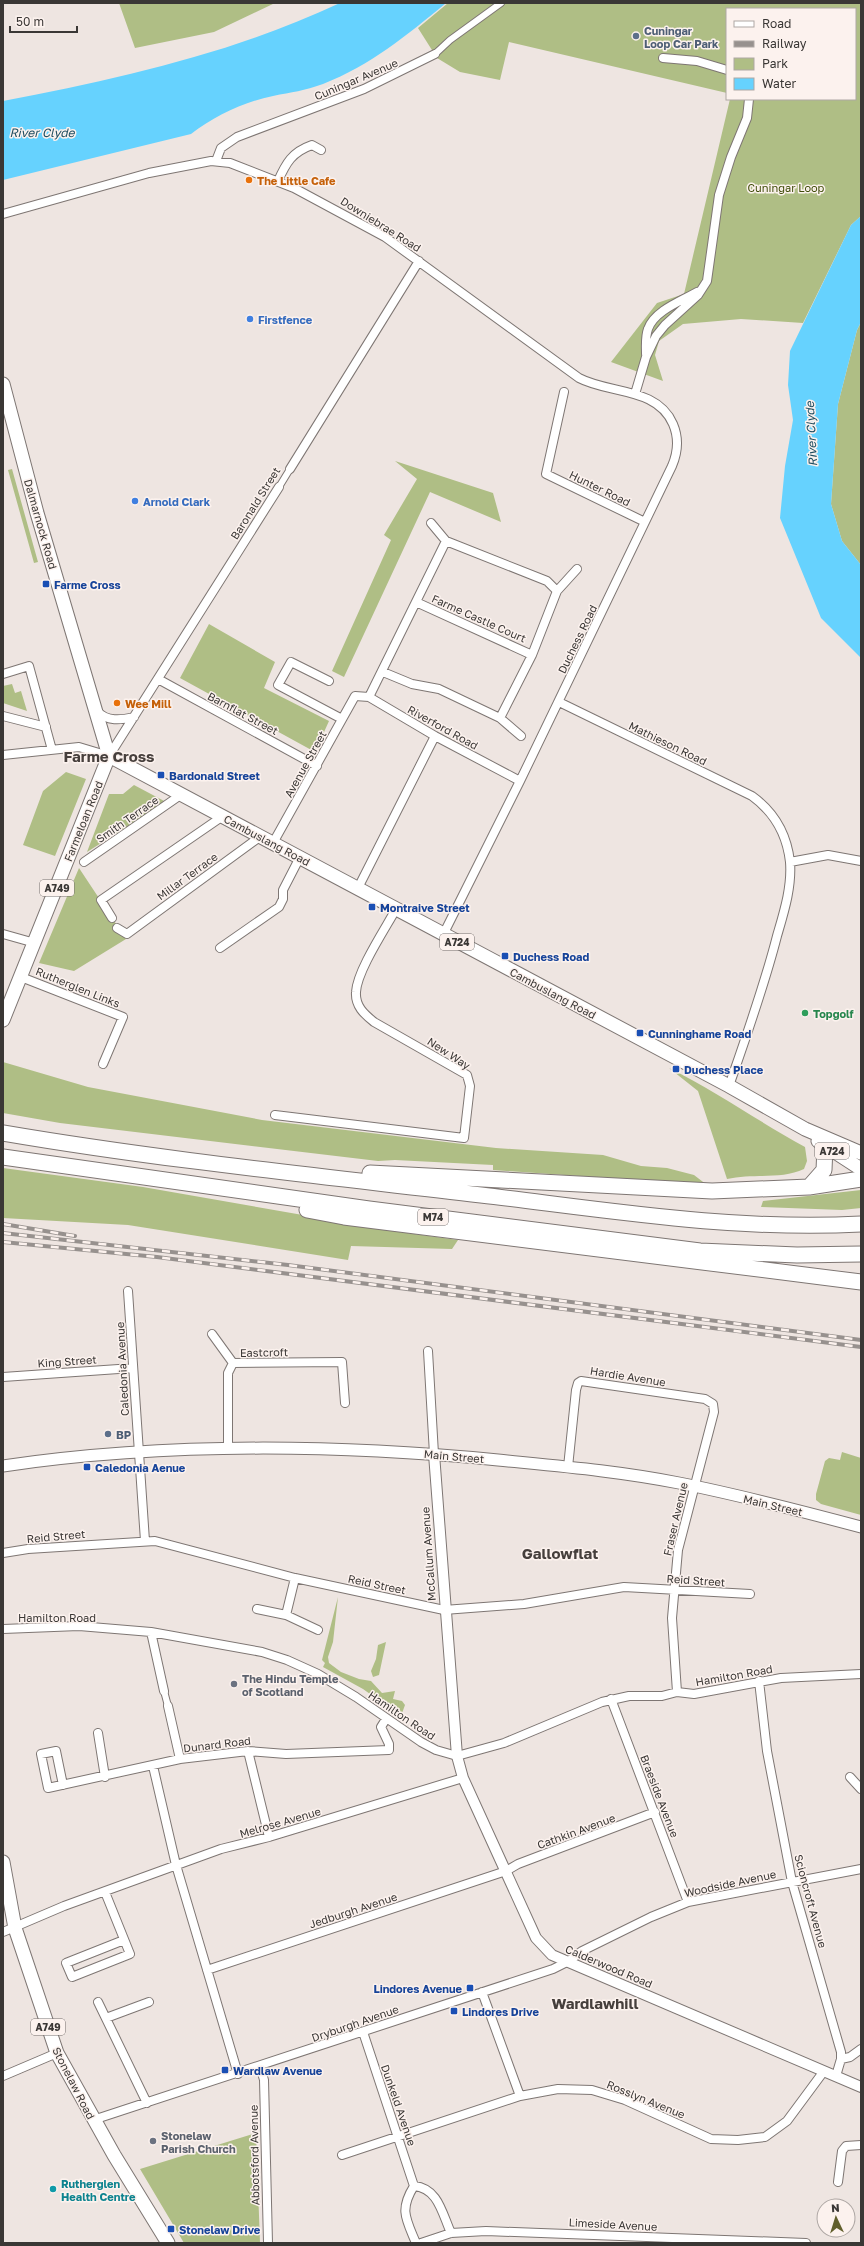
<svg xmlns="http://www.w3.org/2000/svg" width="864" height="2246" viewBox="0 0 864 2246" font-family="'Golos Text',sans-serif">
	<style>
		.green { fill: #afbe85 }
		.water { fill: #66d2fe }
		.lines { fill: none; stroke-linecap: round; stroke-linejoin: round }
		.pedestrian-casing { stroke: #7e7673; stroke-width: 8 }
		.minor-casing { stroke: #7e7673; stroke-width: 10 }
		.tertiary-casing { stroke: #7e7673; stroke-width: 12 }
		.secondary-casing { stroke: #7e7673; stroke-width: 13 }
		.primary-casing { stroke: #7e7673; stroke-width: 15 }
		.motorway-casing { stroke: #7e7673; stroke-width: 17 }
		.pedestrian { stroke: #fff; stroke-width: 6 }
		.minor { stroke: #fff; stroke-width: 8 }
		.tertiary { stroke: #fff; stroke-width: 10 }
		.secondary { stroke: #fff; stroke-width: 11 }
		.primary { stroke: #fff; stroke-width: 13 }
		.motorway { stroke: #fff; stroke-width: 15 }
		.rail-casing { stroke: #97918e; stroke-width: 4 }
		.rail { stroke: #fcf2ee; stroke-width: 2.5; stroke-dasharray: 8; stroke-linecap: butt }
		.service-dot { fill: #5c6f8a; stroke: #fcf2ee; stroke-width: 1.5 }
		.food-dot { fill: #e8710a; stroke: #fcf2ee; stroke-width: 1.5 }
		.shop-dot { fill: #3f7fe0; stroke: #fcf2ee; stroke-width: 1.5 }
		.transit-dot { fill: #1a4fb4; stroke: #fcf2ee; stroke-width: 1.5 }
		.leisure-dot { fill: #2e9e5b; stroke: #fcf2ee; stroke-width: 1.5 }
		.worship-dot { fill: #6b7280; stroke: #fcf2ee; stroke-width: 1.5 }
		.culture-dot { fill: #0f9aa8; stroke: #fcf2ee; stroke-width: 1.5 }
		.labels { text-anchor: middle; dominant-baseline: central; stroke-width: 3; stroke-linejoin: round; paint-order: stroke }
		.shield { fill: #fcf2ee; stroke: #746f6c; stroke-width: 1 }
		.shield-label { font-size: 10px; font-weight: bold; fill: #3a3735 }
		.service-label { font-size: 11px; font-weight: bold; fill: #4e5e75; stroke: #fcf2ee; text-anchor: start }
		.street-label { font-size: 11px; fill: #3a3735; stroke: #fcf2ee }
		.food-label { font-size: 11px; font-weight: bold; fill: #c56008; stroke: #fcf2ee; text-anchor: start }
		.park-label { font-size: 11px; fill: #3f4c08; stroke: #fcf2ee }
		.shop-label { font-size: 11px; font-weight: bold; fill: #366cbe; stroke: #fcf2ee; text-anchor: start }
		.transit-label { font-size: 11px; font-weight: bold; fill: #164399; stroke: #fcf2ee; text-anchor: start }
		.leisure-label { font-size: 11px; font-weight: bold; fill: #27864d; stroke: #fcf2ee; text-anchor: start }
		.worship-label { font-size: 11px; font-weight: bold; fill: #5b616d; stroke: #fcf2ee; text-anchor: start }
		.culture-label { font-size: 11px; font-weight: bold; fill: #0d838f; stroke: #fcf2ee; text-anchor: start }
		.water-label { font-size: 12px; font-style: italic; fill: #214f62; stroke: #fcf2ee }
		.district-label { font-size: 15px; font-weight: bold; fill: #463f3c; stroke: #fcf2ee }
	</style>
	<rect width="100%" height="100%" fill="#eee5e1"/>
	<path class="green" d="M119 3H275L214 32 135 48Z
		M448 3H861V216L851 225 803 323 741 319 683 324 659 341 655 355 663 381 611 362 657 303 684 294 730 99H855V9H727V93L509 42 500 80 460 72 437 58 418 28Z
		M861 322V565L842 541 831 504 838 404 857 330Z
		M395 461 493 493 501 522 430 492 344 677 332 671 391 540 384 535 417 479Z
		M12 469 38 562 34 563 8 470Z
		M209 624 275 662 264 688 329 721 315 752 180 678Z
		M12 684 15 693 21 691 27 711 3 703V686Z
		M66 772 86 779 55 856 23 845 43 791Z
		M134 785 166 802 87 852 109 794H123Z
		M79 868 126 939 74 971 39 963Z
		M3 1062 88 1087 262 1120 496 1148 603 1155 641 1166 667 1168 694 1175 707 1185 493 1170V1165L395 1160 378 1161 60 1123 3 1113Z
		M669 1068C716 1091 759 1122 805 1147L807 1161 804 1169C781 1180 752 1173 727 1179L698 1091Z
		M3 1168 143 1187 400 1232 458 1240 452 1249 351 1246 348 1260 128 1225 3 1218Z
		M861 1190V1208L842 1210 761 1207 763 1201Z
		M842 1452 861 1458V1515L821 1504 816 1500V1494L825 1461 829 1458 840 1460Z
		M338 1597 333 1642 328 1657 329 1663 341 1672 359 1679 371 1681 382 1693 395 1691 393 1699 402 1701 405 1705 401 1716 363 1689 323 1667 325 1663 322 1660Z
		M386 1642 379 1675 373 1677 371 1671 376 1659 378 1645Z
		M256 2133 260 2243H184L140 2169Z"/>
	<path class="water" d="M340 3H446C406 36 371 65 323 84 304 91 292 92 273 96 243 102 215 116 191 134L3 180V101C119 79 233 53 340 3Z
		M861 216V322L857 330 838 404 831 504 842 541 861 565V658L821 618 780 518 785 466 793 420 788 385 790 351 851 225Z"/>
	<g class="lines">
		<defs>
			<path id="pedestrian" d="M435 54 450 40 501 3
				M279 487 290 469
				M164 1691 168 1706"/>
			<path id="minor" d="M663 58 697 61 727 70
				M216 161 221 148 237 137 364 89 435 54
				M278 181C286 163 292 152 312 145L321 150
				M3 214 149 173 211 161 230 163 294 188 385 237 579 378C609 394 657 387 673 424 679 438 678 452 672 466L520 781 443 935
				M646 354C646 347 645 337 648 329 654 311 681 301 697 292
				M564 392 546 474 645 522
				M635 394 646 357 656 336 665 325 698 295 707 281 719 195 731 157 747 118 749 99
				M290 469 419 261
				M446 541 547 581 557 591 532 655
				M557 591 577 569
				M416 602 532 655 500 718
				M383 672 412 684 439 689 500 718 521 736
				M3 674 29 666 52 750
				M158 679 317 766
				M329 681 291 662 278 685 342 719
				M369 697 446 541 431 523
				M559 702 752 796C774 812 787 835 790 862 792 887 784 912 777 936 764 987 746 1037 729 1086
				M97 711C107 722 121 720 134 717
				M3 716 46 727
				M3 755 79 747 109 756 279 487
				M273 843 355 696 369 697 435 736 520 781
				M84 862 182 794
				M790 862 828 855 861 861
				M358 888 435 736
				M112 918 101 900 223 816
				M117 928 127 934 261 836
				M3 934 35 943
				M220 948 279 907 283 899V890L300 857
				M21 977 123 1017 103 1064
				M275 1115 464 1138 470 1086 467 1075 374 1022C364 1014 355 1006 356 992 357 971 385 929 396 909
				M128 1291 145 1541
				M212 1334 233 1363
				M428 1351 434 1454
				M3 1377 133 1368
				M228 1449V1373L233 1363 342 1362 345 1403
				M568 1467 576 1390 578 1383 581 1381 705 1399 713 1404 714 1412 678 1550 672 1618 677 1692
				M3 1553 28 1549 155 1541 295 1578 444 1610 524 1604 624 1587 750 1594
				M257 1609 286 1615 318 1630
				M286 1615 295 1578
				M3 1629 79 1626 151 1632 262 1652 287 1660 318 1674 356 1697 421 1742 436 1750 457 1756 504 1743 602 1702 629 1696H662L677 1692 694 1694 781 1678 861 1674
				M151 1632 164 1691
				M759 1681 767 1751 792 1882 841 2052V2059L836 2076
				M611 1699 688 1902
				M168 1706 180 1759
				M98 1733 105 1777
				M248 1751 269 1837
				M153 1766 176 1865 238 2074
				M850 1777 861 1789
				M63 1785 56 1751 41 1754 48 1788 180 1759 248 1751 286 1754 389 1750V1744L381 1727 386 1719
				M105 1892 130 1954 72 1977 66 1963 124 1940
				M3 1932 64 1906 221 1849 269 1837 463 1778
				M207 1970 506 1871 518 1864 655 1812
				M482 1992 520 2096
				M98 2002 147 2103
				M106 2018 149 2002
				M363 2032 414 2186C399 2210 406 2219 416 2243
				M841 2059 850 2057 861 2049
				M260 2066 264 2080 268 2243
				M3 2076 57 2053
				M93 2120 553 1969 569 1961 582 1951 651 1917 688 1902 861 1869
				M342 2155 520 2096 558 2089 592 2090 625 2100 711 2139 738 2140 765 2137 787 2121 824 2071
				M838 2182 842 2151 846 2146 861 2145
				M414 2186C438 2188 442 2213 451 2233
				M421 2243 451 2233 486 2231 806 2243"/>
			<path id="tertiary" d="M434 1454 457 1756 463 1778 536 1938 552 1955 861 2087"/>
			<path id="secondary" d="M3 1466C167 1442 333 1444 498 1460 558 1466 619 1471 679 1483 740 1495 801 1511 861 1527"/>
			<path id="primary" d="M3 384 37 513 109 756
				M109 756 729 1086 805 1129 861 1153
				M3 1020 109 756
				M818 1141 861 1169
				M3 1862 15 1928 57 2053 114 2155 168 2243"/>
			<path id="motorway" d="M3 1133C161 1160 321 1176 481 1195 607 1210 734 1231 861 1224
				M3 1157 369 1209 700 1251 797 1255 861 1254
				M370 1173 712 1191 809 1187 861 1179
				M809 1187 824 1170 825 1147
				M307 1210 344 1217 861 1282"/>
		</defs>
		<use href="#pedestrian" class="pedestrian-casing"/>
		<use href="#minor" class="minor-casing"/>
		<use href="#tertiary" class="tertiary-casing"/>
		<use href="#secondary" class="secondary-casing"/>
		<use href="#primary" class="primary-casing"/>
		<use href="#motorway" class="motorway-casing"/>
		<use href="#pedestrian" class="pedestrian"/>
		<use href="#minor" class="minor"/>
		<use href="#tertiary" class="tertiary"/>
		<use href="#secondary" class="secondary"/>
		<use href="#primary" class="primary"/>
		<use href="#motorway" class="motorway"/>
		<defs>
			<path id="rail" d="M3 1224 75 1236
				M3 1233 288 1265 861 1340
				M3 1242 157 1257 861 1347"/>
		</defs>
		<use href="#rail" class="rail-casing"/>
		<use href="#rail" class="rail"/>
	</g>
	<g class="service-dot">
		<circle cx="636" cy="36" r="4"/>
		<circle cx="108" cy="1434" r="4"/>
	</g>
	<g class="food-dot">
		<circle cx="249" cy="180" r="4"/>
		<circle cx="117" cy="703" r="4"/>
	</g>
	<g class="shop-dot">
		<circle cx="250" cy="319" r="4"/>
		<circle cx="135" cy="501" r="4"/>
	</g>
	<g class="transit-dot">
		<rect x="42" y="580" width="8" height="8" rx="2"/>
		<rect x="157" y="771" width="8" height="8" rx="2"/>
		<rect x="368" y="903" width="8" height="8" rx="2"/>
		<rect x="501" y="952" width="8" height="8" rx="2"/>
		<rect x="636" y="1029" width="8" height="8" rx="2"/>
		<rect x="672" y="1065" width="8" height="8" rx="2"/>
		<rect x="83" y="1463" width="8" height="8" rx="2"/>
		<rect x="466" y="1984" width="8" height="8" rx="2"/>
		<rect x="450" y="2007" width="8" height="8" rx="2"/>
		<rect x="221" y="2066" width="8" height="8" rx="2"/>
		<rect x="167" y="2225" width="8" height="8" rx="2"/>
	</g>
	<circle class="leisure-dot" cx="805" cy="1013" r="4"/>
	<g class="worship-dot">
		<circle cx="234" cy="1684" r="4"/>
		<circle cx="153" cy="2141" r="4"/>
	</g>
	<circle class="culture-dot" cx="53" cy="2189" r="4"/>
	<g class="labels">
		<g class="shield">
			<rect x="40" y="880" width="34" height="16" rx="3"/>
			<rect x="440" y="934" width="34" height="16" rx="3"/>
			<rect x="815" y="1143" width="34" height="16" rx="3"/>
			<rect x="418" y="1209" width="30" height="16" rx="3"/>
			<rect x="31" y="2019" width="34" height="16" rx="3"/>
		</g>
		<g class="shield-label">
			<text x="57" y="888">A749</text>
			<text x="457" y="942">A724</text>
			<text x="832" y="1151">A724</text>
			<text x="433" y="1217">M74</text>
			<text x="48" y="2027">A749</text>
		</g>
		<g class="service-label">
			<text x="644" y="30">Cuningar<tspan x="644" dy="13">Loop Car Park</tspan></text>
			<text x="116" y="1434">BP</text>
		</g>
		<g class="street-label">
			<text transform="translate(356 79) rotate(-23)">Cuningar Avenue</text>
			<text transform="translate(381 224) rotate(32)">Downiebrae Road</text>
			<text transform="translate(600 488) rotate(26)">Hunter Road</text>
			<text transform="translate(255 503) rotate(-58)">Baronald Street</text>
			<text transform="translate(41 524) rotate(74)">Dalmarnock Road</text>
			<text transform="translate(479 618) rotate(24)">Farme Castle Court</text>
			<text transform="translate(577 639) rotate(-64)">Duchess Road</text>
			<text transform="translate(243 713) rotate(28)">Barnflat Street</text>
			<text transform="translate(443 727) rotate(29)">Riverford Road</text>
			<text transform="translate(668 743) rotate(26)">Mathieson Road</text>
			<text transform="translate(305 764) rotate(-61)">Avenue Street</text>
			<text transform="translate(127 819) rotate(-35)">Smith Terrace</text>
			<text transform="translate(83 821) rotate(-68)">Farmeloan Road</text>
			<text transform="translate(267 840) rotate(28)">Cambuslang Road</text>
			<text transform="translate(187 876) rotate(-36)">Millar Terrace</text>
			<text transform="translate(78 987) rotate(22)">Rutherglen Links</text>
			<text transform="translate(553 993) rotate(28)">Cambuslang Road</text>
			<text transform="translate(449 1053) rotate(33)">New Way</text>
			<text transform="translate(264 1352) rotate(-1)">Eastcroft</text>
			<text transform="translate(67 1361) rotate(-4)">King Street</text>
			<text transform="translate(122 1369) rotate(-93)">Caledonia Avenue</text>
			<text transform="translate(628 1376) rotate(9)">Hardie Avenue</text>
			<text transform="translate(454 1456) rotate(5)">Main Street</text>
			<text transform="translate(773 1505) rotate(13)">Main Street</text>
			<text transform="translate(675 1519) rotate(-77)">Fraser Avenue</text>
			<text transform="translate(56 1536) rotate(-5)">Reid Street</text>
			<text transform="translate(428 1554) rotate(-94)">McCallum Avenue</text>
			<text transform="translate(696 1580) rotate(4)">Reid Street</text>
			<text transform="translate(377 1584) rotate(12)">Reid Street</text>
			<text x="57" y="1617">Hamilton Road</text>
			<text transform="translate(734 1675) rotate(-10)">Hamilton Road</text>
			<text transform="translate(402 1715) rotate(34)">Hamilton Road</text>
			<text transform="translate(217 1744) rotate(-7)">Dunard Road</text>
			<text transform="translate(660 1796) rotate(69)">Braeside Avenue</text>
			<text transform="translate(280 1822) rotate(-16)">Melrose Avenue</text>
			<text transform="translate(576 1831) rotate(-20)">Cathkin Avenue</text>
			<text transform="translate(730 1883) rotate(-12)">Woodside Avenue</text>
			<text transform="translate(811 1901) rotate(75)">Scioncroft Avenue</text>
			<text transform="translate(353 1910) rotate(-18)">Jedburgh Avenue</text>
			<text transform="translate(609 1966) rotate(23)">Calderwood Road</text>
			<text transform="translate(355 2023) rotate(-19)">Dryburgh Avenue</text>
			<text transform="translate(74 2083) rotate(63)">Stonelaw Road</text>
			<text transform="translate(646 2099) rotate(22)">Rosslyn Avenue</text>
			<text transform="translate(399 2105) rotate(71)">Dunkeld Avenue</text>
			<text transform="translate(254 2155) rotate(-91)">Abbotsford Avenue</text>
			<text transform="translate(613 2224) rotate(3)">Limeside Avenue</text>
		</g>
		<g class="food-label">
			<text x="257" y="180">The Little Cafe</text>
			<text x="125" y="703">Wee Mill</text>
		</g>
		<g class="park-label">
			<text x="786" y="187">Cuningar Loop</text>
		</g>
		<g class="shop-label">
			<text x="258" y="319">Firstfence</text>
			<text x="143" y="501">Arnold Clark</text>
		</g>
		<g class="transit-label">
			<text x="54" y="584">Farme Cross</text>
			<text x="169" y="775">Bardonald Street</text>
			<text x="380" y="907">Montraive Street</text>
			<text x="513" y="956">Duchess Road</text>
			<text x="648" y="1033">Cunninghame Road</text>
			<text x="684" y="1069">Duchess Place</text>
			<text x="95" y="1467">Caledonia Aenue</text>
			<text x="462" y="1988" text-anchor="end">Lindores Avenue</text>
			<text x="462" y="2011">Lindores Drive</text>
			<text x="233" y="2070">Wardlaw Avenue</text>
			<text x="179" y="2229">Stonelaw Drive</text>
		</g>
		<g class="leisure-label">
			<text x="813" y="1013">Topgolf</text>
		</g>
		<g class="worship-label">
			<text x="242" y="1678">The Hindu Temple<tspan x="242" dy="13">of Scotland</tspan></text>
			<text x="161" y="2135">Stonelaw<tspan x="161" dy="13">Parish Church</tspan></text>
		</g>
		<g class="culture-label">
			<text x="61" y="2183">Rutherglen<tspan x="61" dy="13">Health Centre</tspan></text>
		</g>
		<g class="water-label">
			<text x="42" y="132">River Clyde</text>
			<text transform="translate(811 434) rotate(-93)">River Clyde</text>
		</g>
		<g class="district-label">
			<text x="109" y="756">Farme Cross</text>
			<text x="560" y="1553">Gallowflat</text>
			<text x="595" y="2003">Wardlawhill</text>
		</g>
	</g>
	<rect width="864" height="2246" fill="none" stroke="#3a3735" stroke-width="8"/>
	<rect x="726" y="8" width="130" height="92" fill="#fcf2ee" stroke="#aea7a4"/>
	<rect x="734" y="21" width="20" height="6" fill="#ffffff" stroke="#aea7a4"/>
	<text x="762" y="28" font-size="12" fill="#3a3735">Road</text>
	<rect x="734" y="41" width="20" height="6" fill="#97918e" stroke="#aea7a4"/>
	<text x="762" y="48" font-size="12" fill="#3a3735">Railway</text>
	<rect x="734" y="58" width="20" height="12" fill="#afbe85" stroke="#aea7a4"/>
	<text x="762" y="68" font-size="12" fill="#3a3735">Park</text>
	<rect x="734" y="78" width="20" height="12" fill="#66d2fe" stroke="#aea7a4"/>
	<text x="762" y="88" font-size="12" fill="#3a3735">Water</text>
	<g transform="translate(836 2218) rotate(356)"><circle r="19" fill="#fcf2ee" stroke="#aea7a4"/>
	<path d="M0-3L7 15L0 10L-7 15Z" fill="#615f2c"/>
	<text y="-6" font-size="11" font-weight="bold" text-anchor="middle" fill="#3a3735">N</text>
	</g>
	<path d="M10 26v6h67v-6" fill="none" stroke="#3a3735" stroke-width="2"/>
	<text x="16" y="26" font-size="12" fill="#3a3735" stroke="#fcf2ee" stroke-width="3" paint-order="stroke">50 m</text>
</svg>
